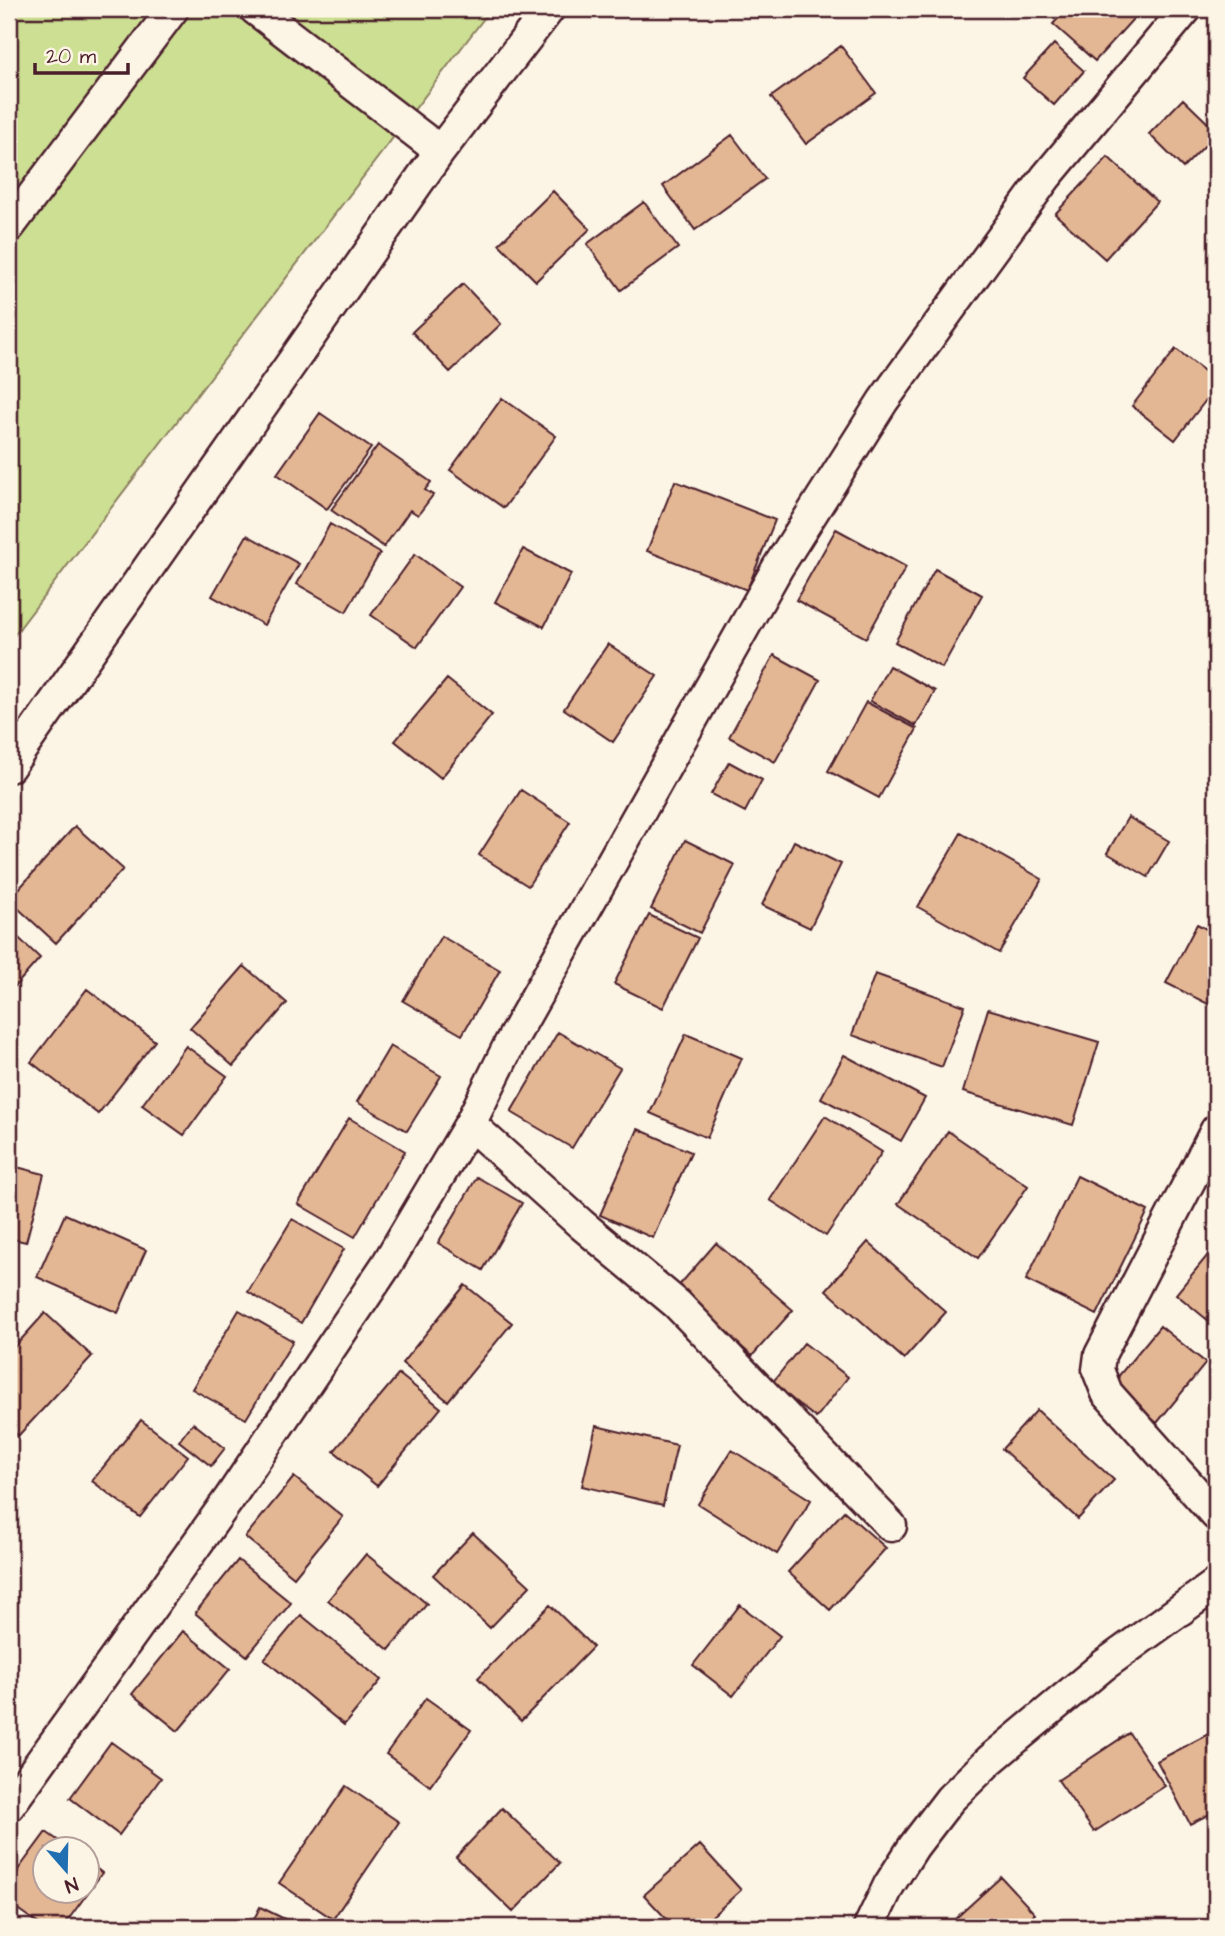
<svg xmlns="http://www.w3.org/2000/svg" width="1225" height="1936" viewBox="0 0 1225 1936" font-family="'Architects Daughter',sans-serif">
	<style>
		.green { fill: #cddf93; stroke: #8c7f5f; stroke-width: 2 }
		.building { fill: #e3b694; stroke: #4a1f2b; stroke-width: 2 }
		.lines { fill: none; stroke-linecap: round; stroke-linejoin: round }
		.minor-casing { stroke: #4a1f2b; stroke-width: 35 }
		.minor { stroke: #fcf5e5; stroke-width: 30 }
	</style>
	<rect width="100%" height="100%" fill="#fcf5e5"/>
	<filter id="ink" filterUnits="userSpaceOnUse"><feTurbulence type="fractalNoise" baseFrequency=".0143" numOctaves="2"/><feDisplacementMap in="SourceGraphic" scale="14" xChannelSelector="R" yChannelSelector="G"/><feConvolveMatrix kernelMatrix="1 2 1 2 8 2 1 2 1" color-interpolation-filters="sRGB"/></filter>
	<g filter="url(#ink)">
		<path class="green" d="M9 9H491L9 642Z"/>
		<path class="building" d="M1067 9H1142L1095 61 1053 24Z
			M1054 44 1084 71 1054 105 1023 78Z
			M841 46 876 93 806 144 771 97Z
			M1183 99 1216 131V134L1183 168 1149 134Z
			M732 135 765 179 695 230 663 186Z
			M1108 157 1157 202 1105 259 1055 214Z
			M553 191 590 229 536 281 499 244Z
			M644 202 678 248 621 290 587 244Z
			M463 284 501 324 450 372 412 332Z
			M1176 349 1216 380V387L1175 440 1132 406Z
			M502 398 556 436 504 508 450 470Z
			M320 413 371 448 327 509 277 474Z
			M378 445 431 482 425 490 433 495 418 515 410 510 384 547 331 510Z
			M675 481 775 520 747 590 647 551Z
			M330 524 380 553 346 612 297 584Z
			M836 529 906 567 866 638 796 600Z
			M247 535 299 564 264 625 212 596Z
			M523 549 571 574 544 627 495 602Z
			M415 554 460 587 417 647 371 615Z
			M935 569 982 595 942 668 895 642Z
			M608 644 657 676 613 742 564 709Z
			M774 655 820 680 775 762 729 737Z
			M889 666 935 691 916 726 870 701Z
			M447 679 492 715 441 778 395 741Z
			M866 702 917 729 879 798 828 771Z
			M729 762 762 780 745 812 711 794Z
			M521 790 570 822 528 886 479 855Z
			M1128 817 1169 841 1148 877 1107 853Z
			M75 826 123 869 56 943 9 900Z
			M961 833 1042 879 999 953 918 907Z
			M685 840 735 865 700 933 651 909Z
			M794 841 841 864 810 928 762 905Z
			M649 915 698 938 663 1008 614 984Z
			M1197 924 1216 934V1008L1166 983Z
			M9 929 40 958 9 993Z
			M441 936 500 970 462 1035 403 1001Z
			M244 966 287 1003 233 1066 190 1028Z
			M875 974 965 1006 942 1067 852 1035Z
			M87 989 155 1041 98 1114 31 1062Z
			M988 1009 1099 1042 1073 1125 963 1092Z
			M558 1032 620 1068 572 1148 511 1112Z
			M686 1034 742 1058 707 1138 650 1113Z
			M186 1046 227 1076 184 1135 142 1105Z
			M390 1046 441 1076 407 1131 357 1102Z
			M844 1055 925 1098 901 1141 821 1098Z
			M825 1116 882 1152 826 1236 770 1200Z
			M349 1118 405 1151 355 1237 298 1204Z
			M638 1129 691 1152 653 1238 600 1215Z
			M948 1131 1028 1186 978 1258 898 1204Z
			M9 1165 44 1174 26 1242 9 1238Z
			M1077 1176 1148 1211 1097 1315 1026 1280Z
			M477 1177 522 1203 483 1270 438 1243Z
			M65 1214 146 1250 118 1313 37 1277Z
			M292 1219 344 1249 301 1323 248 1292Z
			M868 1242 946 1312 904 1359 826 1290Z
			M716 1243 793 1310 752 1356 676 1289Z
			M1216 1245V1327L1176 1294Z
			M465 1285 512 1323 448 1401 402 1363Z
			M239 1310 293 1341 246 1419 192 1389Z
			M45 1313 92 1356 18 1436 9 1427V1353Z
			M1160 1326 1206 1363 1157 1423 1111 1385Z
			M804 1343 848 1377 816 1418 772 1383Z
			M399 1374 441 1408 377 1486 334 1451Z
			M1037 1410 1114 1480 1078 1519 1002 1449Z
			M141 1420 188 1456 140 1517 92 1481Z
			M193 1423 225 1448 211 1466 179 1441Z
			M596 1426 677 1445 663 1505 582 1486Z
			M732 1450 811 1500 777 1554 698 1504Z
			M294 1477 343 1517 294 1577 245 1537Z
			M844 1511 886 1548 830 1610 788 1572Z
			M473 1533 530 1586 490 1628 433 1575Z
			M366 1554 427 1604 389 1650 328 1600Z
			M238 1560 291 1603 247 1656 195 1613Z
			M550 1605 593 1647 521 1721 478 1678Z
			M740 1605 780 1636 733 1696 693 1665Z
			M301 1615 381 1680 344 1725 264 1659Z
			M183 1631 230 1669 178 1731 132 1694Z
			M426 1698 471 1730 430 1786 386 1754Z
			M1216 1730V1811L1190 1824 1157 1761Z
			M1129 1733 1165 1786 1094 1832 1058 1780Z
			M111 1742 161 1778 119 1835 70 1798Z
			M346 1786 399 1822 333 1919 279 1883Z
			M502 1808 560 1863 513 1912 456 1857Z
			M46 1832 69 1848H46V1890H88V1862L102 1873 63 1927H43L9 1903V1882Z
			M700 1845 741 1890 700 1927H674L644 1895Z
			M1001 1877 1035 1914 1020 1927H965L956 1918Z
			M260 1907 301 1927H250Z"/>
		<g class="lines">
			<defs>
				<path id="minor" d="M255 9 440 151
					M9 227 173 9
					M9 767 440 151 549 9
					M470 1124 581 1224 677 1304 891 1526
					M1216 1130 1100 1355 1098 1370 1107 1393 1216 1515
					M9 1806 229 1499 387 1264 470 1124 510 1043 778 567 883 401 1046 177 1186 9
					M869 1927 889 1885 914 1846 950 1799 990 1760 1104 1665 1216 1584"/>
			</defs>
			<use href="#minor" class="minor-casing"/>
			<use href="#minor" class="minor"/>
		</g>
	</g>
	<rect width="1225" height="1936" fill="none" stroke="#fcf5e5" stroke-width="35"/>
	<rect x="18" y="18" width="1190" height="1901" fill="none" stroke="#4a1f2b" stroke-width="2.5" filter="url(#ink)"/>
	<g transform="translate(66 1870) rotate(160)"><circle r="33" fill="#fcf5e5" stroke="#b59f9b" stroke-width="2"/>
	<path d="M0-5L12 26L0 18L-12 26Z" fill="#1f6fb2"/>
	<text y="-10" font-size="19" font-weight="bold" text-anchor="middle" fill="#4a1f2b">N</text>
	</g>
	<path d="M35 63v10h93v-10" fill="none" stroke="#4a1f2b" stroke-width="3.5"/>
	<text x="46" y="63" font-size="21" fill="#4a1f2b" stroke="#fcf5e5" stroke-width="5" paint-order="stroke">20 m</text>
</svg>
